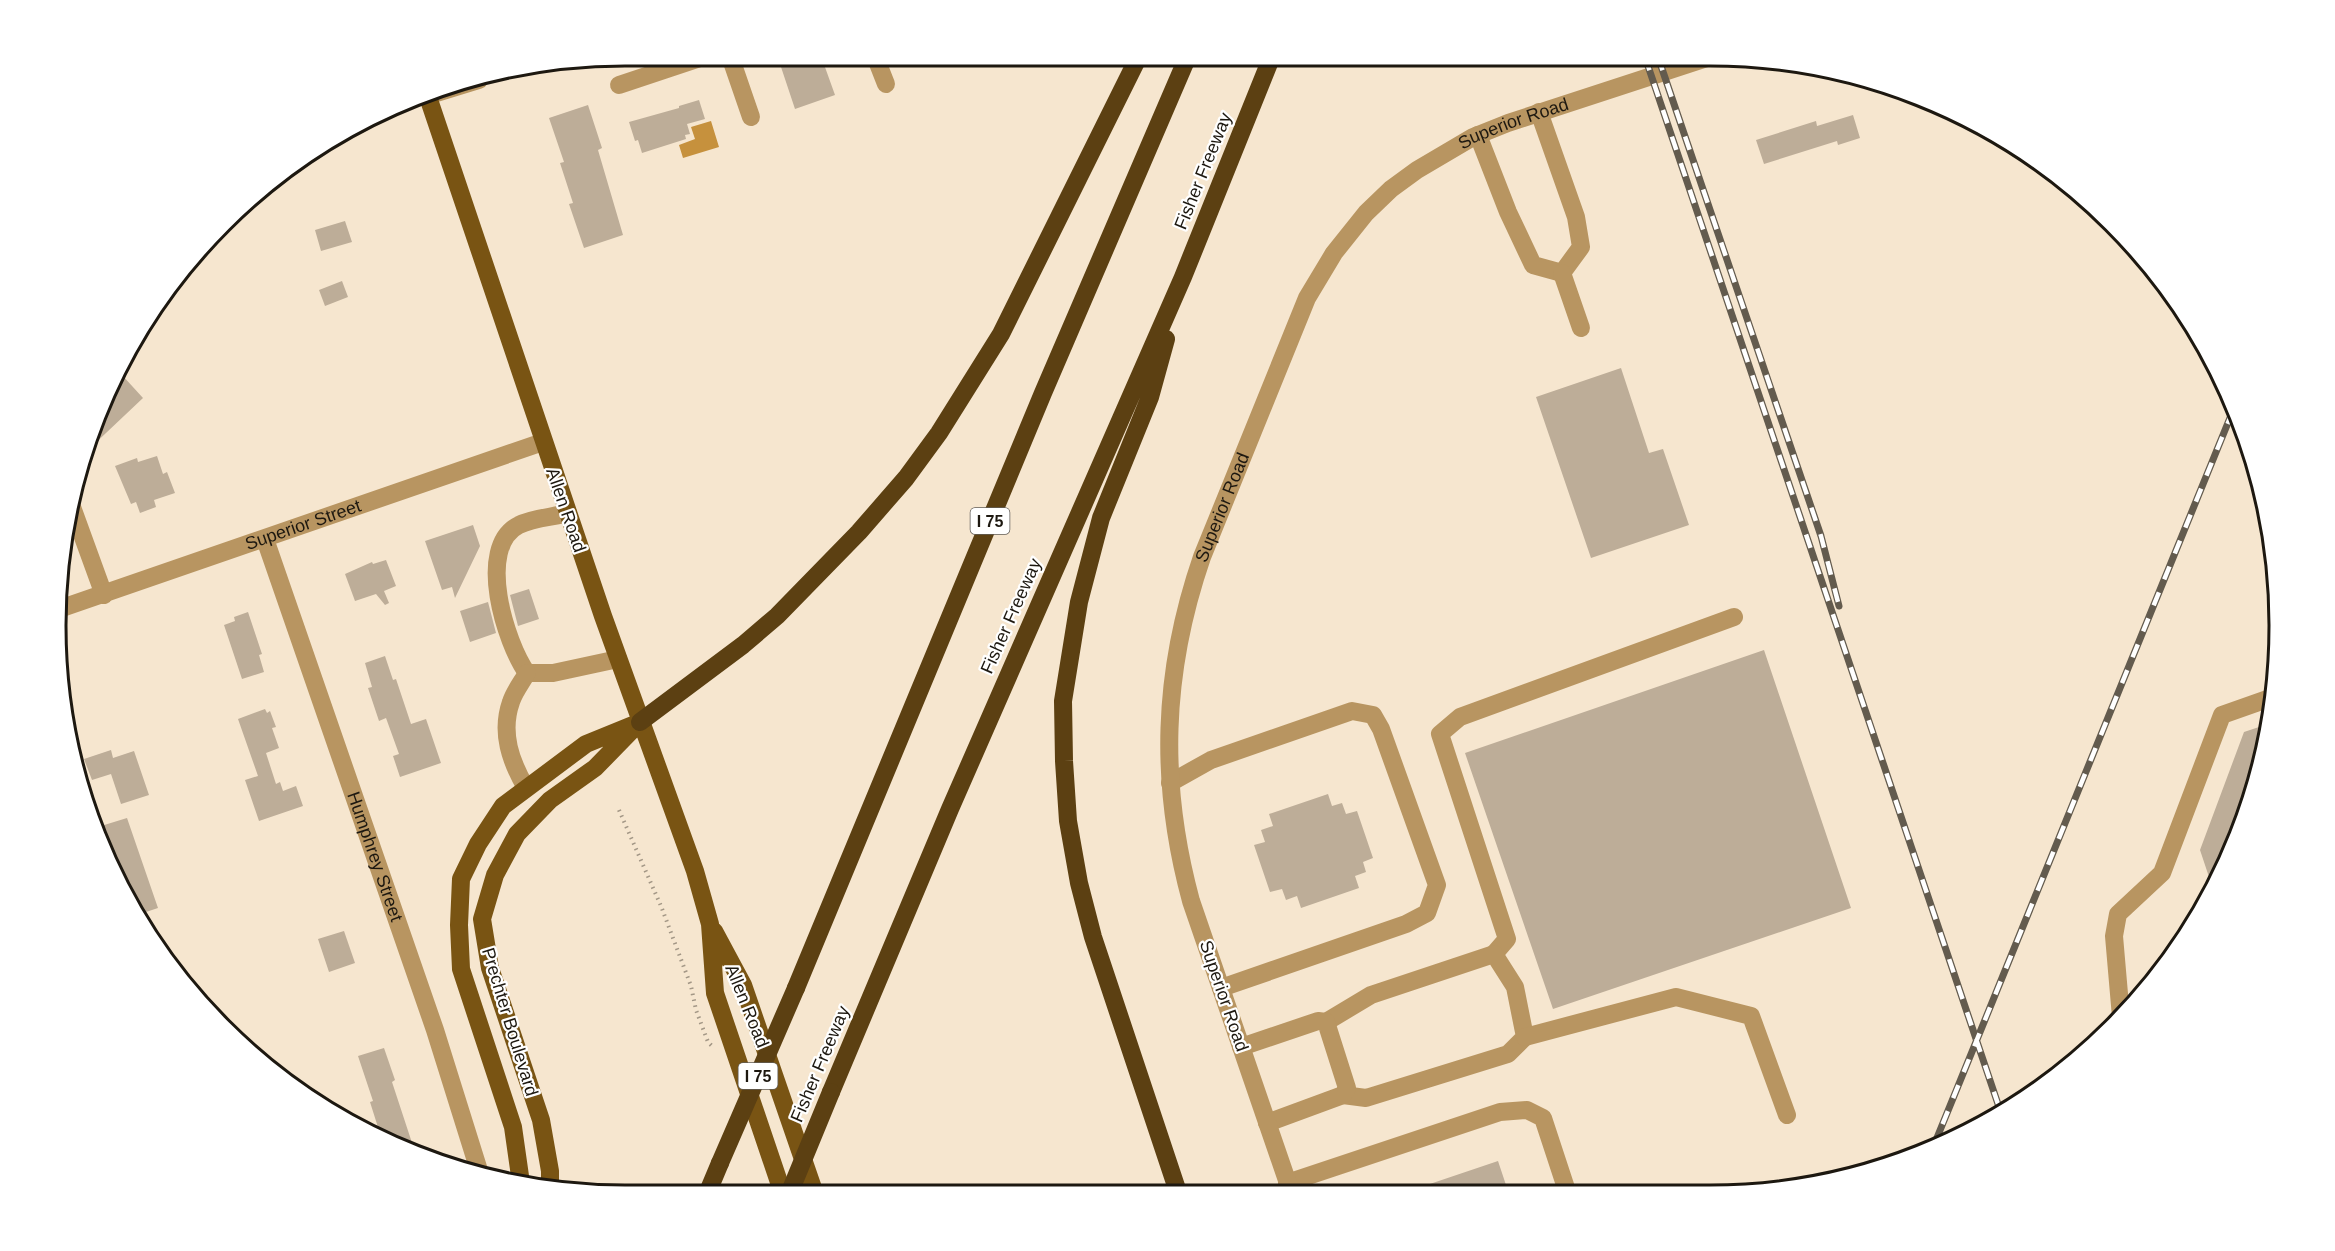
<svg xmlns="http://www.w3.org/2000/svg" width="2335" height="1251" viewBox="0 0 2335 1251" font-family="Helvetica,sans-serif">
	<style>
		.water { fill: #c6913d }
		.building { fill: #bdad98 }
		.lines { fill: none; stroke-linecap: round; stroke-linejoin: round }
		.path { stroke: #a39786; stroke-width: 4; stroke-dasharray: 1.5 4.5; stroke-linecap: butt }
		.minor { stroke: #b89561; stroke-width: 18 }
		.major { stroke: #795413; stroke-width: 18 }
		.highway { stroke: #5c4012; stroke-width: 18 }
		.rail-casing { stroke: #635b4e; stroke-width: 7 }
		.rail { stroke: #fff; stroke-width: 4.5; stroke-dasharray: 14; stroke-linecap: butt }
		.highway-bridge { stroke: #5c4012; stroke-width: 18 }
		.labels { text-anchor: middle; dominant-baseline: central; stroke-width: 4.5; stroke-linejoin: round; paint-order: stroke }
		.shield { fill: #fff; stroke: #615d58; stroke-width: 1.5 }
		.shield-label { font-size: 16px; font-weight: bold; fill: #1d1810 }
		.street-label { font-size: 18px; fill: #1d1810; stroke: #fff }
		.rim { fill: none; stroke: #1d1810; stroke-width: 3 }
	</style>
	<rect width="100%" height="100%" fill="#f6e6cf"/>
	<path class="water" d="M711 121 719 147 683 158 679 145 695 139 691 127Z"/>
	<path class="building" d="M782 56H821L835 95 795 109 781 67 785 66Z
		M699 100 705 119 687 124 690 134 685 135 686 139 642 153 638 140 635 141 629 122 679 108V106Z
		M588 105 602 148 598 150 623 235 584 248 569 204 573 203 560 163 564 162 549 118Z
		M1853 115 1860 138 1838 145 1837 141 1764 164 1756 140 1816 121 1817 126Z
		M345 221 352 242 321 251 315 230Z
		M342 281 348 297 325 306 319 290Z
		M1621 368 1649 453 1663 449 1689 525 1591 558 1536 397Z
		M122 375 143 398 88 450Z
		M157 456 163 474 167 472 175 493 154 500 156 507 140 513 136 502 131 504 115 466 137 458 138 462Z
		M473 525 480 546 455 598 452 587 442 590 425 541Z
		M386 560 396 586 384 591 389 603 385 605 376 594 355 601 345 574 372 562 373 564Z
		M529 589 539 619 518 626 510 595Z
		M488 602 496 633 470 642 460 611Z
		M248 612 262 654 259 655 264 672 242 679 224 625 235 621 234 617Z
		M1764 650 1851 908 1553 1009 1465 753Z
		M385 656 393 680 396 679 411 724 426 719 441 763 400 777 393 756 399 754 386 718 379 721 368 688 372 687 365 663Z
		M265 709 267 713 270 711 276 727 272 728 279 748 266 753 276 784 280 782 283 791 296 786 303 806 259 821 245 780 258 776 238 719Z
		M2268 724 2260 773 2221 878 2213 889 2200 850 2244 732Z
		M111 750 113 758 134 751 149 795 121 804 111 774 92 780 84 759Z
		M1328 794 1332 806 1342 803 1346 814 1357 811 1373 858 1363 862 1366 872 1355 876 1359 888 1301 908 1297 896 1286 900 1282 889 1270 892 1254 845 1265 842 1261 830 1273 826 1269 814Z
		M127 818 158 908 140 914 124 891 101 826Z
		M344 931 355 963 329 972 318 939Z
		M384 1048 395 1080 392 1082 415 1152 382 1140 370 1102 373 1101 358 1056Z
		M1498 1161 1508 1191 1416 1192 1415 1189Z"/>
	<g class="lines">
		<path class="path" d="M619 810 661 906 691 986 696 1010 708 1042 713 1047"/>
		<g class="minor">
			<path d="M730 56 751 117"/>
			<path d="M875 56 886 84"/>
			<path d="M619 85 706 56"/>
			<path d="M427 96 479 80"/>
			<path d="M1478 135 1508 212 1533 265 1562 273 1581 247 1576 217 1539 112"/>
			<path d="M1562 273 1581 328"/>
			<path d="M72 507 104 595"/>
			<path d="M568 513C553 517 532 518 519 525 475 547 506 644 527 673H553L618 659"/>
			<path id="s1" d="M265 539 435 1030 481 1177"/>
			<path id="s2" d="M62 608 543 442"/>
			<path d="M1170 783 1211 760 1352 711 1373 715 1381 729 1437 885 1427 913 1406 924 1221 988"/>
			<path d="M526 788C511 762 500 733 511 702 514 692 522 682 527 673"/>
			<path d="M1494 954 1507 939 1440 734 1460 717 1734 617"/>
			<path d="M2121 1017 2114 936 2118 914 2162 873 2222 715 2273 697"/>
			<path d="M1326 1022 1371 995 1494 954 1515 987 1525 1037 1508 1054 1366 1098 1343 1095"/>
			<path d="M1525 1037 1676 997 1751 1016 1787 1115"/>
			<path d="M1241 1047 1318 1021 1326 1022 1347 1088 1343 1095 1267 1123"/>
			<path d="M1287 1183 1500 1112 1527 1110 1543 1118 1567 1191"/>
			<path id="s3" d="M1291 1192 1191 901C1159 783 1162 673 1202 557L1307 298 1334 253 1366 213 1391 189 1417 170 1473 137 1508 123 1710 57"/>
		</g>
		<path class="major" d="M427 94 603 616 695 871 710 924 715 993 783 1194
			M714 931 743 985 815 1194
			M521 1183 513 1127 461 969 459 925 461 879 478 844 503 806 586 744 640 722
			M550 1188V1171L541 1120 490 968 482 919 495 875 517 834 550 800 595 768 635 727"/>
		<path class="highway" d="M1166 339 1150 397 1101 518 1079 602 1063 701 1064 761 1068 821 1079 883 1093 937 1178 1192
			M640 722 743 645 777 616 859 532 906 478 939 433 1001 334 1139 56
			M796 988 1043 393 1188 56
			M831 1092 950 809 1183 277 1272 56
			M707 1194 720 1163"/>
		<defs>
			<path id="rail" d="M1645 57 2000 1110
				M1658 57 1821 536 1839 606
				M1932 1150 2234 408"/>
		</defs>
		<use href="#rail" class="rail-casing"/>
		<use href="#rail" class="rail"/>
		<path class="highway-bridge" d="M720 1163 796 988
			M789 1194 831 1092"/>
	</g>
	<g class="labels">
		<g class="shield">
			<rect x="970.5" y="508" width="39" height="26" rx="4.5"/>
			<rect x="738.5" y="1063" width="39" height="26" rx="4.5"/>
		</g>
		<g class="shield-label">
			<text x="990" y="521">I 75</text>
			<text x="758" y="1076">I 75</text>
		</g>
		<g class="street-label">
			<text stroke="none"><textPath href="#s3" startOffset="1215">Superior Road</textPath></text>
			<text transform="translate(1203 171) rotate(-68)">Fisher Freeway</text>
			<text stroke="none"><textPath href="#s3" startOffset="711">Superior Road</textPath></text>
			<text transform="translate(566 510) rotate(71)">Allen Road</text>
			<text stroke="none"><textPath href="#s2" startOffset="255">Superior Street</textPath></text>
			<text transform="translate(1011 616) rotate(-66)">Fisher Freeway</text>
			<text stroke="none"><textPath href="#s1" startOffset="336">Humphrey Street</textPath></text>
			<text transform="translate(1224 996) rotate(71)">Superior Road</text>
			<text transform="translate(747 1006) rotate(68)">Allen Road</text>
			<text transform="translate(510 1022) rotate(73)">Prechter Boulevard</text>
			<text transform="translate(820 1064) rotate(-67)">Fisher Freeway</text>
		</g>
	</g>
	<path d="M0 0H2335V1251H0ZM625 66H1710A559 559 0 0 1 2269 625V626A559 559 0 0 1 1710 1185H625A559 559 0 0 1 66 626V625A559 559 0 0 1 625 66Z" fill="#fff" fill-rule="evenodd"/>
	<path class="rim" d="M625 66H1710A559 559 0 0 1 2269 625V626A559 559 0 0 1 1710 1185H625A559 559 0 0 1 66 626V625A559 559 0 0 1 625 66Z"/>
</svg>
